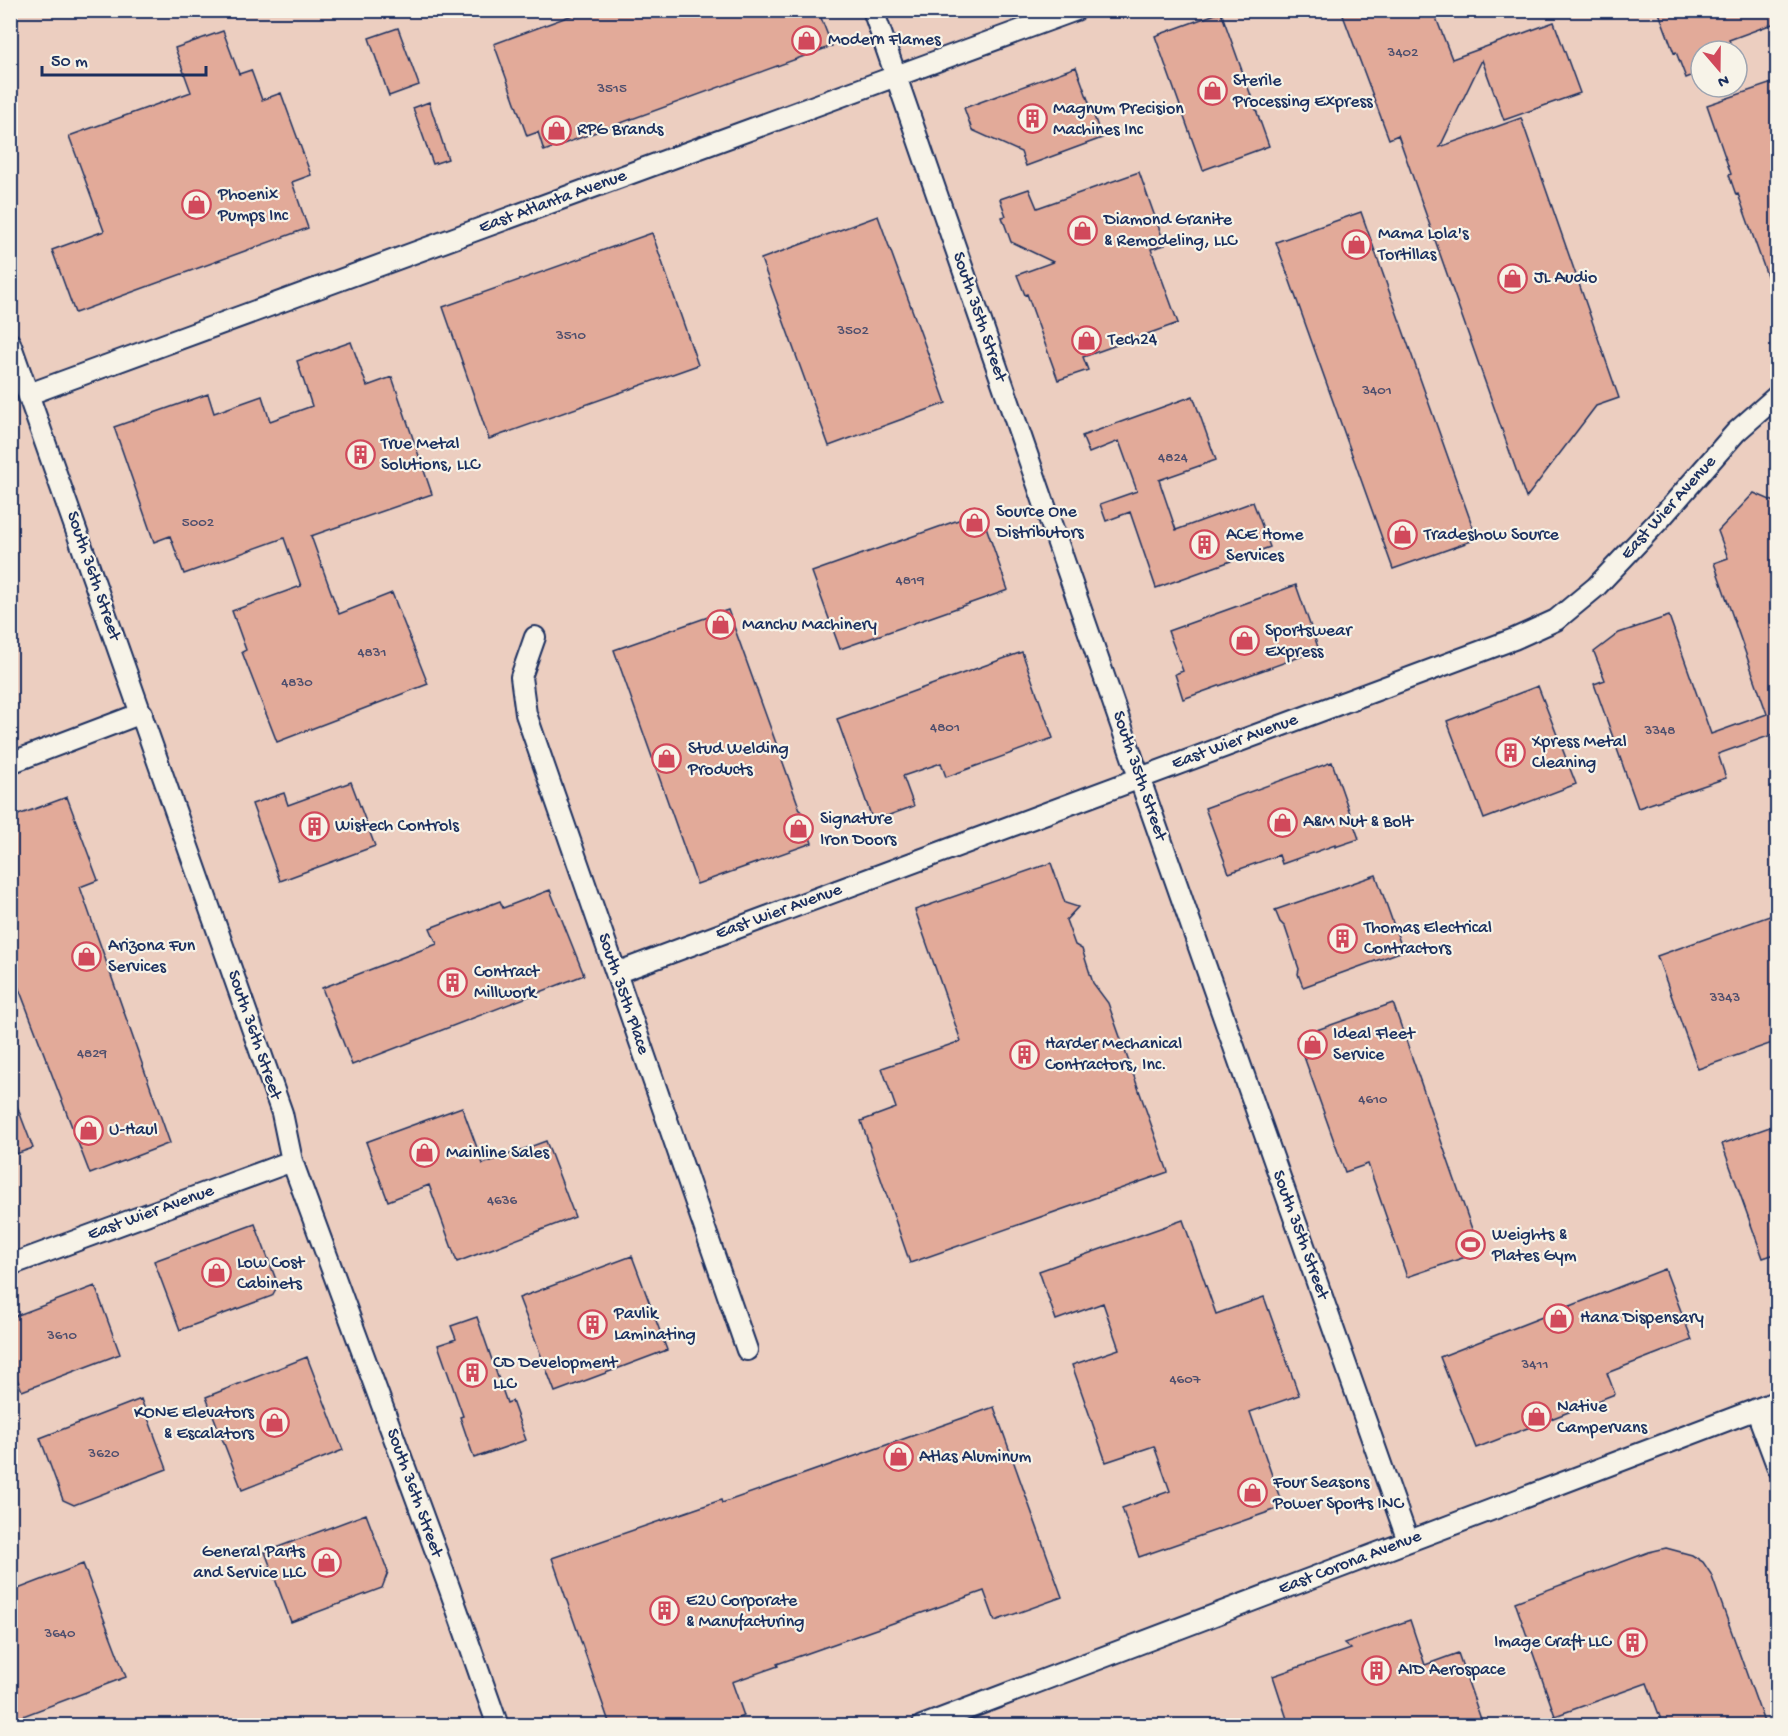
<svg xmlns="http://www.w3.org/2000/svg" width="1788" height="1736" viewBox="0 0 1788 1736" font-family="'Gochi Hand',sans-serif">
	<style>
		.built { fill: #eccec0; fill-rule: evenodd }
		.building { fill: #e2aa99; stroke: #1b2f5e; stroke-width: 1.5 }
		.lines { fill: none; stroke-linecap: round; stroke-linejoin: round }
		.street-casing { stroke: #1b2f5e; stroke-width: 24 }
		.street { stroke: #f7f3e8; stroke-width: 20 }
		.labels { text-anchor: middle; dominant-baseline: central; stroke-width: 4.5; stroke-linejoin: round; paint-order: stroke }
		.number-label { font-size: 15px; fill: #4d4e6d }
		.poi-label { font-size: 18px; fill: #1b2f5e; stroke: #f7f3e8; text-anchor: start }
		.street-label { font-size: 18px; fill: #1b2f5e; stroke: #f7f3e8 }
	</style>
	<rect width="100%" height="100%" fill="#f1ddd0"/>
	<filter id="ink" filterUnits="userSpaceOnUse"><feTurbulence type="fractalNoise" baseFrequency=".0167" numOctaves="2"/><feDisplacementMap in="SourceGraphic" scale="12" xChannelSelector="R" yChannelSelector="G"/><feConvolveMatrix kernelMatrix="1 2 1 2 8 2 1 2 1" color-interpolation-filters="sRGB"/></filter>
	<g filter="url(#ink)">
		<path class="built" d="M11 11H1777V1725L11 1726ZM1701 51H1737V87H1701Z"/>
		<path class="building" d="M586 10H818L832 46 544 151 538 132 527 136 494 44Z
			M1341 10H1433L1452 59 1554 22 1580 93 1504 120 1482 60 1440 147 1521 118 1619 398 1596 406 1526 498 1398 135 1389 139Z
			M1658 10H1778V22L1729 40 1733 51H1701V72L1686 78 1676 52 1674 53Z
			M1221 12 1269 146 1203 170 1155 36Z
			M398 28 419 85 389 96 369 38Z
			M223 31 239 74 251 70 262 100 281 93 311 175 292 182 308 228 75 313 52 250 104 231 69 136 191 92 175 48Z
			M1076 67 1102 138 1026 166 1021 152 972 130 964 108Z
			M1778 81V298H1775L1738 194 1736 195 1729 175 1731 174 1707 105Z
			M429 102 448 159 433 164 413 108Z
			M1139 172 1165 245 1151 249 1178 323 1083 357 1088 370 1058 380 1027 294 1025 295 1017 275 1053 262 1011 242 1002 217 1006 216 1000 199 1029 189 1037 208Z
			M1361 212 1477 539 1393 569 1276 242Z
			M878 216 946 403 829 446 761 259Z
			M652 233 698 365 489 439 443 307Z
			M351 342 367 386 392 377 432 494 311 536 339 614 392 593 428 684 277 742 242 652 246 650 232 611 301 586 284 538 184 574 170 536 154 542 114 427 208 394 214 413 262 396 270 421 312 406 297 361Z
			M1193 396 1216 460 1159 480 1176 530 1253 502 1270 547 1156 588 1130 512 1106 521 1100 504 1137 491 1119 441 1089 453 1082 436Z
			M1754 493 1775 502 1778 509V735L1774 734 1718 754 1726 778 1638 808 1594 684 1605 680 1594 652 1619 633 1669 616 1711 734 1767 714 1714 563 1728 558 1718 531Z
			M981 512 1008 590 840 649 812 572Z
			M1296 585 1319 650 1183 699 1175 674 1183 671 1168 631Z
			M728 610 812 843 697 884 614 650Z
			M1022 652 1053 738 946 777 941 763 903 776 914 806 873 821 837 719Z
			M1538 686 1576 784 1484 819 1447 721Z
			M1332 762 1359 839 1335 847V845L1282 864 1279 855 1229 873 1205 808Z
			M351 782 375 846 280 881 252 804 284 793 288 805Z
			M67 797 98 880 80 887 170 1143 90 1174 10 965V818Z
			M1051 863 1065 903 1078 907 1066 920 1075 945 1082 949 1093 983 1108 1003 1168 1172 910 1263 861 1121 896 1108 882 1068 961 1041 915 910Z
			M1376 875 1403 951 1303 987 1298 974 1299 969 1285 927 1280 922 1275 910Z
			M550 890 584 975 352 1065 322 988 437 944 430 928 500 901 503 908Z
			M1778 913V1041L1698 1069 1657 956Z
			M1393 1003 1480 1252 1407 1277 1368 1164 1345 1172 1297 1037Z
			M10 1093H12L33 1148 10 1156Z
			M462 1107 483 1164 546 1141 575 1217 457 1262 429 1185 388 1201 366 1142Z
			M1778 1124V1253L1763 1258 1722 1144Z
			M1183 1220 1216 1314 1264 1297 1299 1395 1250 1412 1283 1507 1139 1557 1122 1508 1170 1491 1154 1446 1106 1462 1072 1365 1119 1349 1103 1303 1056 1320 1039 1271Z
			M255 1224 278 1285 272 1296 180 1330 154 1261Z
			M632 1256 667 1350 555 1392 519 1298Z
			M1665 1269 1692 1340 1607 1373 1615 1394 1476 1448 1440 1357Z
			M95 1286 120 1354 22 1391 10 1361V1318Z
			M477 1317 507 1403 512 1401 526 1440 474 1458 460 1417 463 1416 438 1345 456 1339 451 1326Z
			M307 1357 343 1450 242 1490 206 1397Z
			M141 1399 167 1469 74 1505 63 1500 40 1438Z
			M994 1407 1062 1597 995 1621 984 1591 777 1664 778 1666 732 1682 744 1716 717 1725H610L552 1558 721 1500 722 1503Z
			M366 1514 388 1572 382 1588 291 1622 265 1552Z
			M1666 1548 1692 1555 1703 1562 1711 1574 1765 1725H1663L1647 1683 1555 1716 1515 1602 1649 1552Z
			M83 1564 126 1677 10 1721V1592Z
			M1410 1620 1425 1665 1458 1653 1483 1725H1289L1273 1676 1351 1649 1344 1643Z"/>
		<g class="lines">
			<defs>
				<path id="street" d="M873 10 1139 777 1408 1541
					M10 343 282 1113 292 1161 449 1587 498 1726
					M29 394 1076 10
					M535 637 521 677 526 714 747 1350
					M10 763 142 713
					M616 973 1514 639 1556 620 1596 587 1661 518 1736 432 1778 395
					M10 1265 292 1161
					M1756 1409 1778 1468
					M922 1726 1778 1401"/>
			</defs>
			<use href="#street" class="street-casing"/>
			<use href="#street" class="street"/>
		</g>
	</g>
	<defs>
		<symbol id="shop-ring" viewBox="-11 -11 22 22"><circle r="9.5" fill="#f7f3e8" stroke="#d1495b" stroke-width="1.5"/><path d="M-5-2.5h2.3a2.7 3.5 0 0 1 5.4 0H5L5.5 6h-11ZM-1.5-2.5h3a1.5 2.3 0 0 0-3 0Z" fill="#d1495b"/></symbol>
		<symbol id="building-ring" viewBox="-11 -11 22 22"><circle r="9.5" fill="#f7f3e8" stroke="#d1495b" stroke-width="1.5"/><path d="M-4-6H4V6H1V3H-1V6H-4ZM-2.5-4.3h1.7v1.8h-1.7ZM.8-4.3h1.7v1.8H.8ZM-2.5-1h1.7V.8h-1.7ZM.8-1h1.7V.8H.8Z" fill="#d1495b"/></symbol>
		<symbol id="stadium-ring" viewBox="-11 -11 22 22"><circle r="9.5" fill="#f7f3e8" stroke="#d1495b" stroke-width="1.5"/><path d="M0-5a6.5 5 0 1 0 0 10a6.5 5 0 1 0 0-10ZM-3.5-1.8h7v3.6h-7Z" fill="#d1495b"/></symbol>
	</defs>
	<g fill-rule="evenodd">
		<use href="#shop-ring" x="790" y="24" width="33" height="33"/>
		<use href="#shop-ring" x="1196" y="74" width="33" height="33"/>
		<use href="#building-ring" x="1016" y="102" width="33" height="33"/>
		<use href="#shop-ring" x="540" y="114" width="33" height="33"/>
		<use href="#shop-ring" x="180" y="188" width="33" height="33"/>
		<use href="#shop-ring" x="1066" y="214" width="33" height="33"/>
		<use href="#shop-ring" x="1340" y="228" width="33" height="33"/>
		<use href="#shop-ring" x="1496" y="262" width="33" height="33"/>
		<use href="#shop-ring" x="1070" y="324" width="33" height="33"/>
		<use href="#building-ring" x="344" y="438" width="33" height="33"/>
		<use href="#shop-ring" x="958" y="506" width="33" height="33"/>
		<use href="#shop-ring" x="1386" y="518" width="33" height="33"/>
		<use href="#building-ring" x="1188" y="528" width="33" height="33"/>
		<use href="#shop-ring" x="704" y="608" width="33" height="33"/>
		<use href="#shop-ring" x="1228" y="624" width="33" height="33"/>
		<use href="#building-ring" x="1494" y="736" width="33" height="33"/>
		<use href="#shop-ring" x="650" y="742" width="33" height="33"/>
		<use href="#shop-ring" x="1266" y="806" width="33" height="33"/>
		<use href="#building-ring" x="298" y="810" width="33" height="33"/>
		<use href="#shop-ring" x="782" y="812" width="33" height="33"/>
		<use href="#building-ring" x="1326" y="922" width="33" height="33"/>
		<use href="#shop-ring" x="70" y="940" width="33" height="33"/>
		<use href="#building-ring" x="436" y="966" width="33" height="33"/>
		<use href="#shop-ring" x="1296" y="1028" width="33" height="33"/>
		<use href="#building-ring" x="1008" y="1038" width="33" height="33"/>
		<use href="#shop-ring" x="72" y="1114" width="33" height="33"/>
		<use href="#shop-ring" x="408" y="1136" width="33" height="33"/>
		<use href="#stadium-ring" x="1454" y="1228" width="33" height="33"/>
		<use href="#shop-ring" x="200" y="1256" width="33" height="33"/>
		<use href="#shop-ring" x="1542" y="1302" width="33" height="33"/>
		<use href="#building-ring" x="576" y="1308" width="33" height="33"/>
		<use href="#building-ring" x="456" y="1356" width="33" height="33"/>
		<use href="#shop-ring" x="1520" y="1400" width="33" height="33"/>
		<use href="#shop-ring" x="258" y="1406" width="33" height="33"/>
		<use href="#shop-ring" x="882" y="1440" width="33" height="33"/>
		<use href="#shop-ring" x="1236" y="1476" width="33" height="33"/>
		<use href="#shop-ring" x="310" y="1546" width="33" height="33"/>
		<use href="#building-ring" x="648" y="1594" width="33" height="33"/>
		<use href="#building-ring" x="1616" y="1626" width="33" height="33"/>
		<use href="#building-ring" x="1360" y="1654" width="33" height="33"/>
	</g>
	<g class="labels">
		<g class="number-label">
			<text x="1403" y="53">3402</text>
			<text x="612" y="89">3515</text>
			<text x="853" y="331">3502</text>
			<text x="571" y="336">3510</text>
			<text x="1377" y="391">3401</text>
			<text x="1173" y="458">4824</text>
			<text x="198" y="523">5002</text>
			<text x="910" y="581">4819</text>
			<text x="372" y="653">4831</text>
			<text x="297" y="683">4830</text>
			<text x="945" y="728">4801</text>
			<text x="1660" y="731">3348</text>
			<text x="1725" y="998">3343</text>
			<text x="92" y="1054">4829</text>
			<text x="1373" y="1100">4610</text>
			<text x="502" y="1201">4636</text>
			<text x="62" y="1336">3610</text>
			<text x="1535" y="1365">3411</text>
			<text x="1185" y="1380">4607</text>
			<text x="104" y="1454">3620</text>
			<text x="60" y="1634">3640</text>
		</g>
		<g class="poi-label">
			<text x="828" y="40">Modern Flames</text>
			<text x="1233" y="81">Sterile<tspan x="1233" dy="21">Processing Express</tspan></text>
			<text x="1053" y="109">Magnum Precision<tspan x="1053" dy="21">Machines Inc</tspan></text>
			<text x="577" y="130">RPG Brands</text>
			<text x="218" y="195">Phoenix<tspan x="218" dy="21">Pumps Inc</tspan></text>
			<text x="1104" y="220">Diamond Granite<tspan x="1104" dy="21">&amp; Remodeling, LLC</tspan></text>
			<text x="1378" y="234">Mama Lola's<tspan x="1378" dy="21">Tortillas</tspan></text>
			<text x="1534" y="278">JL Audio</text>
			<text x="1108" y="340">Tech24</text>
			<text x="381" y="444">True Metal<tspan x="381" dy="21">Solutions, LLC</tspan></text>
			<text x="996" y="512">Source One<tspan x="996" dy="21">Distributors</tspan></text>
			<text x="1226" y="535">ACE Home<tspan x="1226" dy="21">Services</tspan></text>
			<text x="1424" y="535">Tradeshow Source</text>
			<text x="742" y="625">Manchu Machinery</text>
			<text x="1265" y="631">Sportswear<tspan x="1265" dy="21">Express</tspan></text>
			<text x="1532" y="742">Xpress Metal<tspan x="1532" dy="21">Cleaning</tspan></text>
			<text x="688" y="749">Stud Welding<tspan x="688" dy="21">Products</tspan></text>
			<text x="820" y="819">Signature<tspan x="820" dy="21">Iron Doors</tspan></text>
			<text x="1303" y="822">A&amp;M Nut &amp; Bolt</text>
			<text x="335" y="826">Wistech Controls</text>
			<text x="1364" y="928">Thomas Electrical<tspan x="1364" dy="21">Contractors</tspan></text>
			<text x="108" y="946">Arizona Fun<tspan x="108" dy="21">Services</tspan></text>
			<text x="474" y="972">Contract<tspan x="474" dy="21">Millwork</tspan></text>
			<text x="1333" y="1034">Ideal Fleet<tspan x="1333" dy="21">Service</tspan></text>
			<text x="1045" y="1044">Harder Mechanical<tspan x="1045" dy="21">Contractors, Inc.</tspan></text>
			<text x="109" y="1130">U-Haul</text>
			<text x="446" y="1153">Mainline Sales</text>
			<text x="1492" y="1235">Weights &amp;<tspan x="1492" dy="21">Plates Gym</tspan></text>
			<text x="237" y="1263">Low Cost<tspan x="237" dy="21">Cabinets</tspan></text>
			<text x="614" y="1314">Pavlik<tspan x="614" dy="21">Laminating</tspan></text>
			<text x="1580" y="1318">Hana Dispensary</text>
			<text x="493" y="1363">CD Development<tspan x="493" dy="21">LLC</tspan></text>
			<text x="1557" y="1407">Native<tspan x="1557" dy="21">Campervans</tspan></text>
			<text x="254" y="1413" text-anchor="end">KONE Elevators<tspan x="254" dy="21">&amp; Escalators</tspan></text>
			<text x="919" y="1457">Atlas Aluminum</text>
			<text x="1273" y="1483">Four Seasons<tspan x="1273" dy="21">Power Sports INC</tspan></text>
			<text x="305" y="1552" text-anchor="end">General Parts<tspan x="305" dy="21">and Service LLC</tspan></text>
			<text x="686" y="1601">E2U Corporate<tspan x="686" dy="21">&amp; Manufacturing</tspan></text>
			<text x="1611" y="1642" text-anchor="end">Image Craft LLC</text>
			<text x="1398" y="1670">AID Aerospace</text>
		</g>
		<g class="street-label">
			<text transform="translate(553 202) rotate(-20)">East Atlanta Avenue</text>
			<text transform="translate(979 317) rotate(71)">South 35th Street</text>
			<text transform="translate(1669 508) rotate(-48)">East Wier Avenue</text>
			<text transform="translate(93 576) rotate(71)">South 36th Street</text>
			<text transform="translate(1235 742) rotate(-20)">East Wier Avenue</text>
			<text transform="translate(1139 776) rotate(71)">South 35th Street</text>
			<text transform="translate(779 912) rotate(-20)">East Wier Avenue</text>
			<text transform="translate(623 994) rotate(71)">South 35th Place</text>
			<text transform="translate(254 1035) rotate(71)">South 36th Street</text>
			<text transform="translate(151 1213) rotate(-20)">East Wier Avenue</text>
			<text transform="translate(1300 1235) rotate(70)">South 35th Street</text>
			<text transform="translate(414 1493) rotate(70)">South 36th Street</text>
			<text transform="translate(1350 1563) rotate(-21)">East Corona Avenue</text>
		</g>
	</g>
	<rect width="1788" height="1736" fill="none" stroke="#f7f3e8" stroke-width="36"/>
	<rect x="18" y="18" width="1752" height="1700" fill="none" stroke="#1b2f5e" stroke-width="2" filter="url(#ink)"/>
	<g transform="translate(1719 69) rotate(160)"><circle r="28" fill="#f7f3e8" stroke="#9fa5b1" stroke-width="1.5"/>
	<path d="M0-4.5L10 22L0 15L-10 22Z" fill="#d1495b"/>
	<text y="-9" font-size="16" font-weight="bold" text-anchor="middle" fill="#1b2f5e">N</text>
	</g>
	<path d="M42 66v9h164v-9" fill="none" stroke="#1b2f5e" stroke-width="3"/>
	<text x="51" y="66" font-size="18" fill="#1b2f5e" stroke="#f7f3e8" stroke-width="4.5" paint-order="stroke">50 m</text>
</svg>
